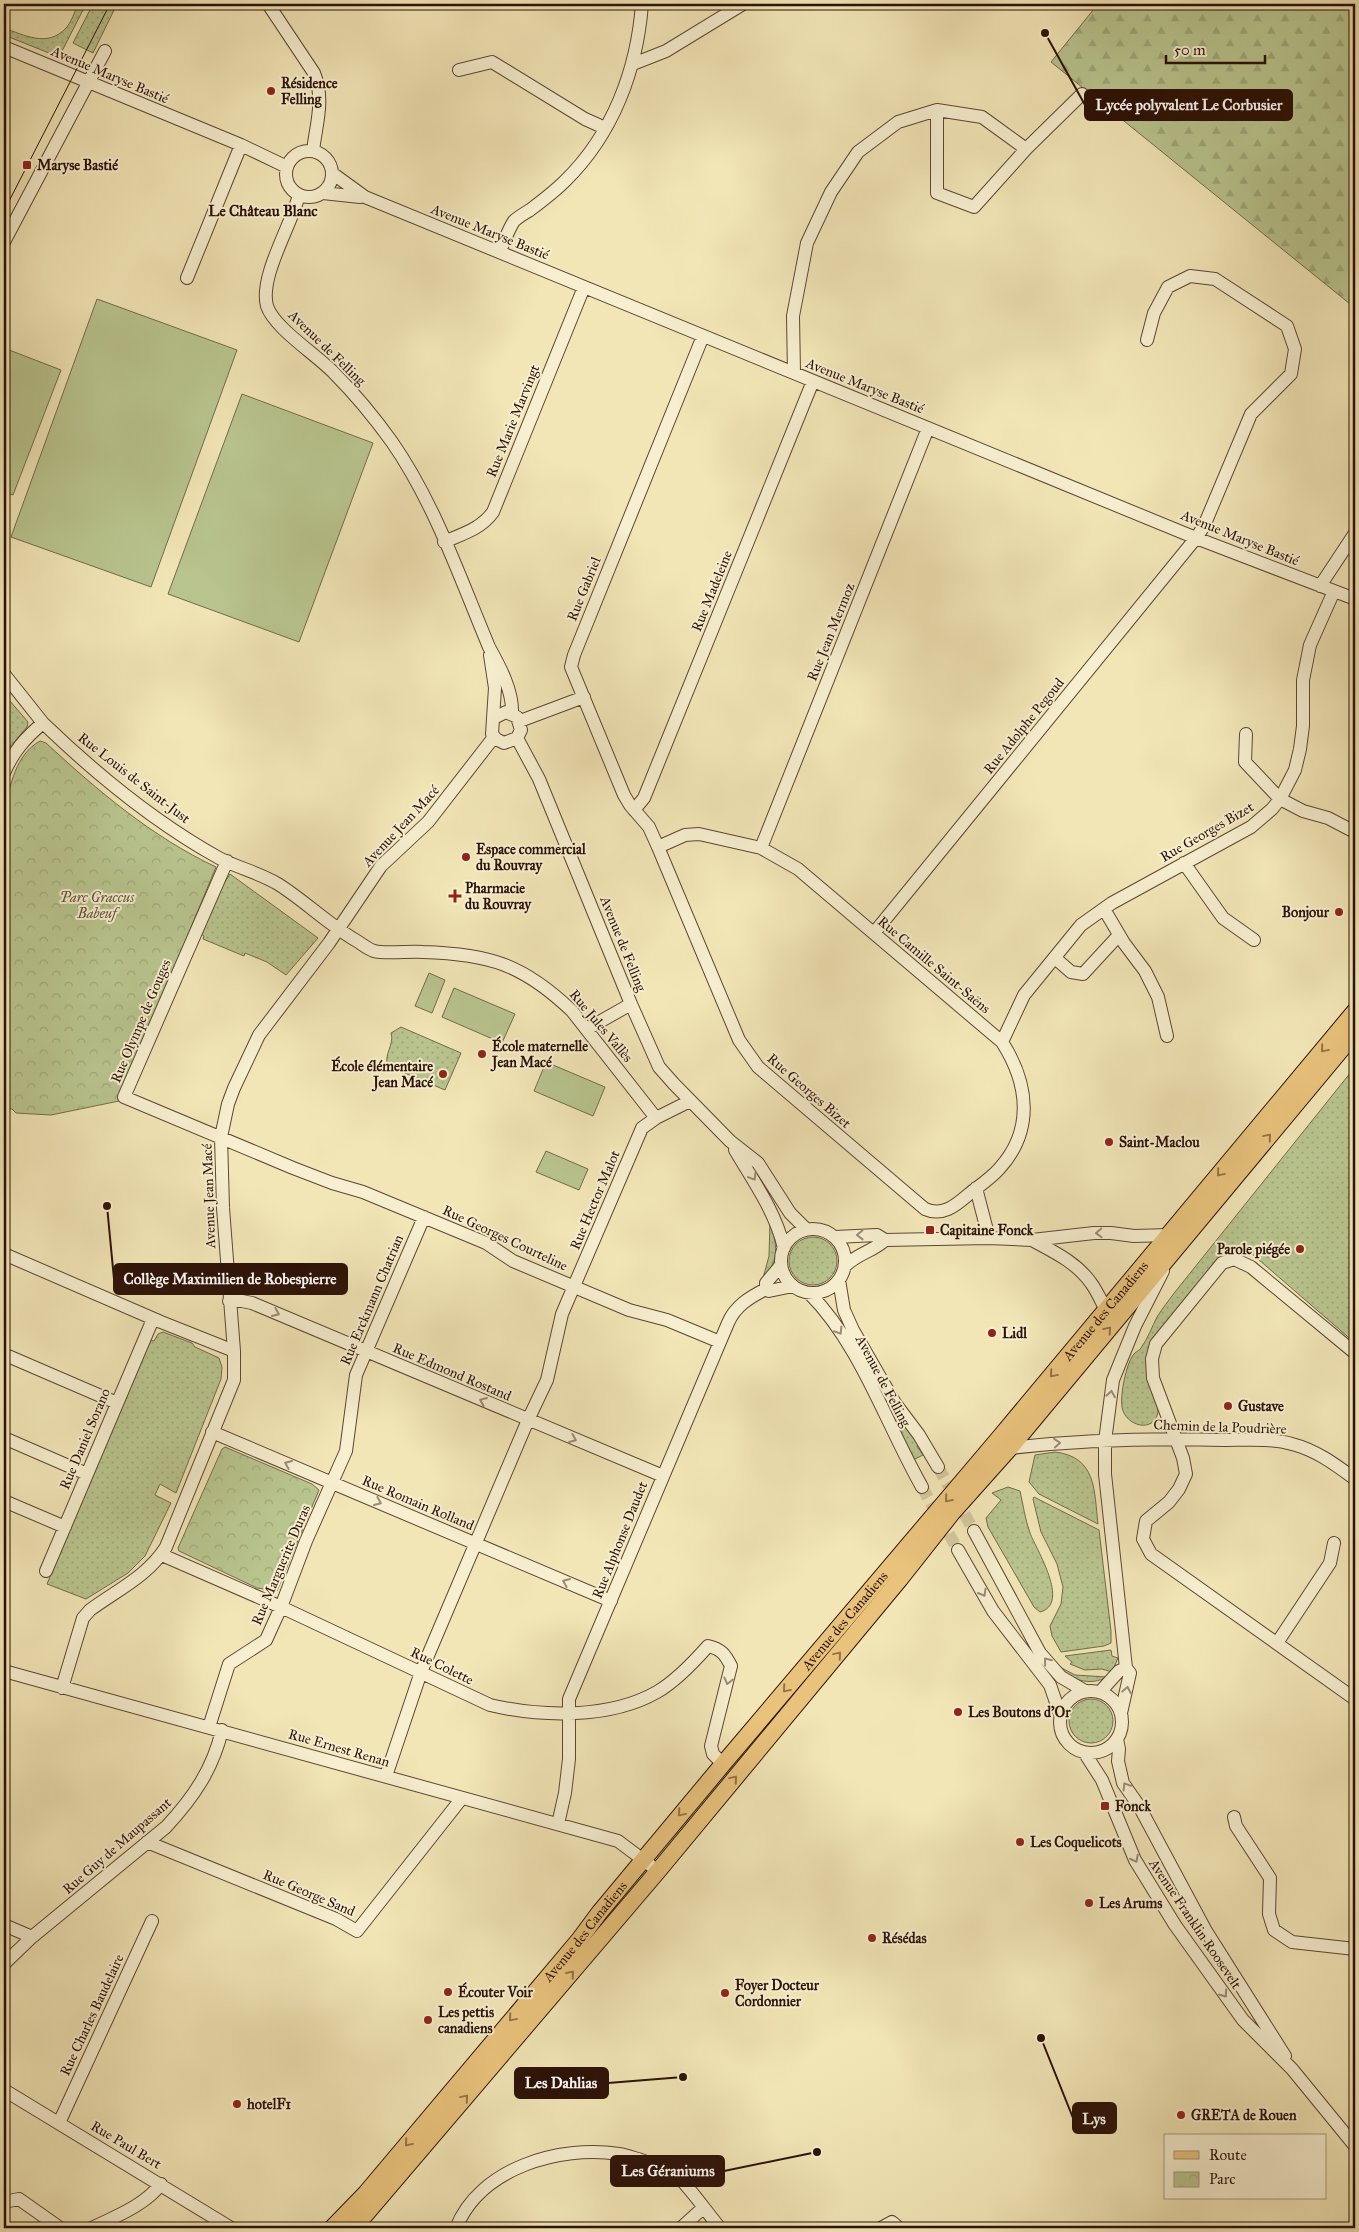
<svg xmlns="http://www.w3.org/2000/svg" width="1359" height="2232" viewBox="0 0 1359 2232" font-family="'IM FELL Great Primer',serif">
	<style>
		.grass { fill: url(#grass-dots); stroke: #726b4b }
		.forest { fill: url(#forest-firs); stroke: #726b4b }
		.park { fill: url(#park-crowns); stroke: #726b4b }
		.garden { fill: #b9c58f; stroke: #726b4b }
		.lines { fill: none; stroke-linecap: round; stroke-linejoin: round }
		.minor-tunnel { stroke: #d4c69d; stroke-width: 12; stroke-dasharray: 12 6; stroke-linecap: butt }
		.minor-casing { stroke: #5d4633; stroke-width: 14 }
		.major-casing { stroke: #2b1107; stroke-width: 18 }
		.minor { stroke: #f7efd0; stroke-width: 12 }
		.major { stroke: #e9c37c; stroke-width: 16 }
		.tram { stroke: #2b1107; stroke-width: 1 }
		.oneway { stroke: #947347 }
		.oneway2 { stroke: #9b8b76 }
		.poi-dot { fill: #8f2418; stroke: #f7efd0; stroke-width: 2 }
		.labels { text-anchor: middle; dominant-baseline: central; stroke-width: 4; stroke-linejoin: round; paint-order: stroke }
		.street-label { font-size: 14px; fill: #2b1107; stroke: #f7efd0 }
		.poi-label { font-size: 14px; font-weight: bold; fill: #2b1107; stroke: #f7efd0; text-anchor: start }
		.park-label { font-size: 14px; font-style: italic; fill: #5d5037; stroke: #f7efd0 }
		.neighbourhood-label { font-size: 15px; font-weight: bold; fill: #2b1107; stroke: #f7efd0 }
		.leader { fill: none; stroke: #2b1107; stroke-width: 2 }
		.callout-dot { fill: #2b1107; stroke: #f7efd0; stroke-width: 2 }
		.callout { fill: #2b1107; stroke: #2b1107; stroke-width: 2 }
		.callout-label { font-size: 15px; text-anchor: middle; font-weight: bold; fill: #fff }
	</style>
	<defs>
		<pattern id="grass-dots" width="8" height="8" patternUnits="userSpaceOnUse" patternTransform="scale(1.25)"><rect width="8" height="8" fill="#b9c58f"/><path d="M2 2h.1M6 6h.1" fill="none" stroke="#9fa87a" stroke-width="1.8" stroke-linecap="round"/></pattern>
		<pattern id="forest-firs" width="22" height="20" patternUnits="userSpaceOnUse" patternTransform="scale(1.25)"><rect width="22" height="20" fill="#b9c58f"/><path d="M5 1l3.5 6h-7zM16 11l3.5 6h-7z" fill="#9fa87a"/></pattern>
		<pattern id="park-crowns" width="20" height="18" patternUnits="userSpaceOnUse" patternTransform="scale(1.25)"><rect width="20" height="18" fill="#b9c58f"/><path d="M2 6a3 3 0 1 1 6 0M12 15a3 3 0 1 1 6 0" fill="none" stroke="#9fa87a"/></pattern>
	</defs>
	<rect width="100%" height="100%" fill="#f2e6b7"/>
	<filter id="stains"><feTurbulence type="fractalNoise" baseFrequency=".004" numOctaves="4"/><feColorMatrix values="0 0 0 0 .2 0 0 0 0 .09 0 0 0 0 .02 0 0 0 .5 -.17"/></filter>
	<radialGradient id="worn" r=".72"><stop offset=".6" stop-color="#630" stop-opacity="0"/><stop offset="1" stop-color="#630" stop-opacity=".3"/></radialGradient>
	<path class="grass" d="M78 4H86L59 57 4 35V28C24 35 48 48 66 28 71 23 75 11 78 4Z
		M93 4H117L93 53 73 43Z
		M4 694 28 722 27 727 4 754Z
		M230 874 318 938 286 975 267 962 245 953 244 956 203 939 204 936 201 934 221 888Z
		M401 1027 461 1053 445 1090 388 1066C383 1055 395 1044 391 1033Z
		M1355 1067V1343L1251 1253C1237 1247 1229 1250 1218 1261L1152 1341 1158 1412C1154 1434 1125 1426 1122 1407 1120 1395 1126 1365 1133 1355 1135 1352 1139 1351 1141 1348 1148 1338 1152 1327 1157 1317 1162 1309 1169 1300 1175 1292Z
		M770 1222C777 1245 780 1260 763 1278L769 1256Z
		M789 1261a24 24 0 1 1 48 0a24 24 0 1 1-48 0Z
		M843 1321 920 1444 917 1446 923 1455 915 1459 913 1457 839 1323Z
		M163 1332 192 1343 195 1347 219 1358 222 1367 221 1379 176 1493 160 1484 155 1495 171 1503 145 1556 128 1573 86 1599 47 1584 149 1340 154 1341 158 1334Z
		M1055 1452C1097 1457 1094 1491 1098 1524L1039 1494 1029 1482 1035 1455Z
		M1008 1487 1020 1491C1023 1504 1025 1519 1030 1533 1036 1549 1071 1604 1040 1612L1034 1607 988 1527 986 1518 1001 1500 992 1493Z
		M1034 1497 1099 1530 1111 1631V1643L1104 1646 1061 1652 1052 1636 1050 1626 1061 1604 1063 1587 1057 1564 1041 1532 1033 1499Z
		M1111 1650 1112 1656 1118 1658 1112 1672 1102 1669 1085 1670 1070 1664 1072 1662 1065 1656Z
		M1060 1667 1075 1675 1107 1677C1090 1686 1073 1681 1060 1667Z
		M1069 1721a22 22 0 1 1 44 0a22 22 0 1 1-44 0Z"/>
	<path class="forest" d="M1098 4H1355V308L1051 62Z"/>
	<path class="park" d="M40 741 46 743C97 790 152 837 216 867L119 1101 51 1115 16 1113 12 1109 4 1108V810C11 785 15 755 40 741Z
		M225 1447 312 1484 319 1490 277 1591 257 1588 179 1551 178 1548 222 1449Z"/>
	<path class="garden" d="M97 299 237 350 151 587 11 537Z
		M4 348 61 370 13 495 4 492Z
		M242 394 373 443 299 642 168 594Z
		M429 973 445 980 432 1013 415 1006Z
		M454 988 515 1014 502 1043 442 1017Z
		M546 1062 605 1087 593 1116 534 1091Z
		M546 1151 588 1169 579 1190 536 1172Z"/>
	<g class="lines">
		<path class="minor-tunnel" d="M938 1467 974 1531
			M922 1487 958 1550"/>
		<defs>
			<path id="minor" d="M268 4 314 73C325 100 316 124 313 151
				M4 47 241 145 287 167
				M633 64 666 51 743 4
				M459 70 492 62 585 119 605 128
				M937 110V193L974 207 1026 149 1082 94
				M286 174a23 23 0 1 1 46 0a23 23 0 1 1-46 0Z
				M332 173 365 197 1196 538 1355 599
				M323 193 360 197
				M299 195C291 226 259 277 267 306 274 328 317 355 334 373 355 394 374 417 392 442 435 504 460 578 489 647 500 667 513 691 512 713
				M4 242 105 51
				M499 252C504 243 508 230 514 221 518 217 525 213 530 210 542 201 554 192 565 181 613 134 637 70 642 4
				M187 278 241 145
				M794 373 793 316 807 243 831 192 858 152 898 122 937 110 982 117 1026 149
				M444 542C462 534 481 529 493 512L584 287
				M1320 586 1355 533
				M490 655 495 688 492 734 496 739 504 743 517 738 521 730 517 717 506 712 494 718
				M4 674 43 723C25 738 13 752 4 773
				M520 721 584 697
				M43 723C96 774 154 822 219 858 238 868 260 873 278 884 305 901 329 925 357 941 362 944 368 949 374 951 383 954 411 951 423 952 489 954 523 964 572 1011L656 1118
				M1246 734 1245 762 1280 799 1303 811 1328 818 1351 830
				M517 738 539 779 631 1004 659 1067 674 1084 730 1141 758 1163 790 1213 806 1229
				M634 810 644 798 813 381
				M658 847 685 835 699 834 761 848 798 869 1002 1042C1029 1084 1034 1131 999 1169 990 1179 979 1186 969 1194 956 1205 943 1217 925 1209L758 1067 739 1040 658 847 649 827 630 805 624 795 571 667 574 655 703 336
				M761 848 928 428
				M227 861 124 1097 293 1168 332 1183 363 1192 486 1243 513 1261 629 1310 667 1320 720 1342
				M1184 863 1223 918 1254 940
				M1104 909 1124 943 1145 971 1158 997 1167 1036
				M874 933 1196 538 1204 526 1251 414 1291 374 1295 349 1287 326 1215 279 1190 276 1168 287 1154 313 1147 340
				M1055 958 1071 972 1083 974 1119 935
				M587 1029 631 1004
				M1002 1042 1024 995 1081 925 1112 903 1251 827 1272 809 1280 799 1295 770 1300 749 1303 726V680L1310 645 1334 591
				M735 1150C754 1182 775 1211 784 1248
				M976 1188 989 1238
				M781 1261a32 32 0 1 1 64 0a32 32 0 1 1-64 0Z
				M835 1237 877 1235 885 1240 989 1238 1032 1240 1094 1233H1111L1134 1236 1169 1235
				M1032 1240C1054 1252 1076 1262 1091 1283 1097 1291 1101 1301 1106 1310
				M4 1254 161 1322 234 1351
				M845 1266C858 1253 874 1251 885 1240
				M839 1280 844 1310 853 1330 895 1403 919 1435 938 1467
				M766 1289V1283L781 1265
				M809 1293C861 1345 886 1424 922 1487
				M229 1301H242L252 1303 663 1476
				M1355 1353 1251 1267 1234 1259 1222 1263 1156 1344 1152 1359 1153 1378 1183 1458 1186 1474 1179 1489 1169 1502 1146 1521 1143 1539 1151 1554 1355 1699
				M8 1356 117 1403
				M212 1432 611 1601
				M4 1438 87 1474
				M1010 1448C1081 1440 1152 1438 1224 1440 1246 1440 1271 1438 1292 1444 1316 1450 1336 1465 1355 1479
				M4 1501 65 1527
				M974 1531 1040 1653 1061 1677 1085 1691
				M958 1550 993 1611 1050 1685 1060 1714
				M162 1555 281 1607 490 1705C541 1717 610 1719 657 1692 676 1681 693 1663 708 1646 721 1649 725 1654 731 1666L711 1746 713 1754 723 1764
				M46 1571 153 1319
				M1277 1643 1330 1563 1334 1543
				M4 1671 618 1841 658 1871
				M62 1688 83 1618 90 1610C117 1590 148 1576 166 1547L234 1380V1351L223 1208 221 1137 228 1104 234 1088 259 1035 329 943 381 866 428 822 494 737
				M1060 1722a31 31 0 1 1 62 0a31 31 0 1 1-62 0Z
				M1100 1692 1119 1671 1126 1668
				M1121 1713 1130 1673 1126 1668 1105 1474V1441L1113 1380 1135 1326 1163 1271
				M209 1727 229 1664 266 1640 281 1607 306 1541 346 1451 356 1375 424 1217
				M1117 1739 1119 1749 1118 1761 1123 1783 1139 1806 1206 1931 1285 2056
				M1084 1752 1102 1780 1135 1860 1175 1925 1243 2020 1292 2069 1355 2146
				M386 1776 421 1672 528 1420 547 1380 562 1314 642 1128 656 1118 690 1101
				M1234 1817 1236 1826 1270 1878 1269 1914 1274 1930 1292 1942 1355 1949
				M558 1824 565 1793 569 1759V1699L728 1323C735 1306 750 1297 766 1289L769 1291 793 1286
				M147 1842 336 1919 357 1931 462 1798
				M4 1925 32 1937
				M4 1964 32 1937 166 1827C193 1798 213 1769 222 1730
				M4 2090 231 2228
				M59 2123 152 1921
				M4 2202 19 2199 60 2228
				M92 2228C116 2216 144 2206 161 2184
				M456 2228C480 2168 559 2145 619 2154 626 2155 634 2158 641 2160 652 2164 667 2167 676 2175 689 2186 708 2214 720 2228
				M681 2228 703 2208
				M881 2228 892 2222 899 2228"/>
			<g id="major">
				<path id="s1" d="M332 2228 366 2193 579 1940 599 1913 723 1764 1000 1437 1355 1011"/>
				<path d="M354 2228 658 1871 900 1579 952 1513 1010 1448 1355 1033"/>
			</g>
		</defs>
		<use href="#minor" class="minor-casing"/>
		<use href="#major" class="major-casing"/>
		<use href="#minor" class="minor"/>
		<use href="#major" class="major"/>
		<path class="tram" d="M4 211 110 4"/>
	</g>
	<defs><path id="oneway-chevron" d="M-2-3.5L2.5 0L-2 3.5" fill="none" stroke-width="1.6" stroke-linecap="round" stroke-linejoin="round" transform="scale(1.25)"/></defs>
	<g class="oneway">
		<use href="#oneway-chevron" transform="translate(1324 1049) rotate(130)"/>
		<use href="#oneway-chevron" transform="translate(1268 1137) rotate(-50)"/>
		<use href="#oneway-chevron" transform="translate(1220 1173) rotate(130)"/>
		<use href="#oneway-chevron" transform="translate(1108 1330) rotate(-50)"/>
		<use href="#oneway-chevron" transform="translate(1053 1374) rotate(130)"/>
		<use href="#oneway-chevron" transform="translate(948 1499) rotate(130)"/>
		<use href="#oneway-chevron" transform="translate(838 1655) rotate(-50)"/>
		<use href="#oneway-chevron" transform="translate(786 1689) rotate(130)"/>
		<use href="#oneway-chevron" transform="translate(734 1779) rotate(-50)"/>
		<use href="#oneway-chevron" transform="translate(681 1813) rotate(130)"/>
		<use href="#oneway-chevron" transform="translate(571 1974) rotate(-49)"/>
		<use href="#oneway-chevron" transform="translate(512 2018) rotate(130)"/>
		<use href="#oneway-chevron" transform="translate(465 2098) rotate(-50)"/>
		<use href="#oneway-chevron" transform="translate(408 2143) rotate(130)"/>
	</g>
	<g class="oneway2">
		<use href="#oneway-chevron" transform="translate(753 1177) rotate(59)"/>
		<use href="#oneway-chevron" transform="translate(1099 1233) rotate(177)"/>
		<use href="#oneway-chevron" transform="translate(860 1235) rotate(179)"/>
		<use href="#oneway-chevron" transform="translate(276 1313) rotate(23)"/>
		<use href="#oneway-chevron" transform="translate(839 1331) rotate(58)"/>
		<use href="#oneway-chevron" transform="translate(1111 1394) rotate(-81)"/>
		<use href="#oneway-chevron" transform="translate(483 1401) rotate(-157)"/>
		<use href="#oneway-chevron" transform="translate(573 1439) rotate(23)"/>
		<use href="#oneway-chevron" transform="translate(1057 1443) rotate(-5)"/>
		<use href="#oneway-chevron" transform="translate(288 1464) rotate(-157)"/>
		<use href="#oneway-chevron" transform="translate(378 1502) rotate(23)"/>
		<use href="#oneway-chevron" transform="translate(566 1582) rotate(-157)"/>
		<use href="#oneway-chevron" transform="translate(983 1593) rotate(60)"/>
		<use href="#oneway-chevron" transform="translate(1047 1661) rotate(-128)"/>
		<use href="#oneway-chevron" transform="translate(728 1681) rotate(104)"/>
		<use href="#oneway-chevron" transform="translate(1127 1690) rotate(-79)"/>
		<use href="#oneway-chevron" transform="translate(1126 1786) rotate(-121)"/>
		<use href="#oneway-chevron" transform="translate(1135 1859) rotate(63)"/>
		<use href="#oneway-chevron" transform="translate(1224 1994) rotate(55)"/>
	</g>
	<g class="poi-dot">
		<circle cx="271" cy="91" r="5"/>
		<rect x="22" y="160" width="10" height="10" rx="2.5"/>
		<circle cx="466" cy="857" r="5"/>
		<path d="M452.5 888.5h5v5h5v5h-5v5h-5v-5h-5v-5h5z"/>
		<circle cx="1339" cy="912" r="5"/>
		<circle cx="482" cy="1054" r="5"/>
		<circle cx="443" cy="1074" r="5"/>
		<circle cx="1109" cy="1142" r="5"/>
		<rect x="925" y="1225" width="10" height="10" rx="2.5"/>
		<circle cx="1300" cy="1249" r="5"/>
		<circle cx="992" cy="1333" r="5"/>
		<circle cx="1228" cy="1406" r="5"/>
		<circle cx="958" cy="1712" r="5"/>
		<rect x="1100" y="1801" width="10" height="10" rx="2.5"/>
		<circle cx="1020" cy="1842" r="5"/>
		<circle cx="1089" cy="1903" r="5"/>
		<circle cx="872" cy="1938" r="5"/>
		<circle cx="448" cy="1992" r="5"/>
		<circle cx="725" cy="1993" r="5"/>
		<circle cx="428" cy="2020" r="5"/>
		<circle cx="237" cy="2104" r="5"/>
		<circle cx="1181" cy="2115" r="5"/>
	</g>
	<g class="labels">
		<g class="street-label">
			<text transform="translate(110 75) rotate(23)">Avenue Maryse Bastié</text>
			<text transform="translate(490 232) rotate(22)">Avenue Maryse Bastié</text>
			<text transform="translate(327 348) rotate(44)">Avenue de Felling</text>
			<text transform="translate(865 386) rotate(22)">Avenue Maryse Bastié</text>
			<text transform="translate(513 421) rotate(-68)">Rue Marie Marvingt</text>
			<text transform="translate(1240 538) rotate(22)">Avenue Maryse Bastié</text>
			<text transform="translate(584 589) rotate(-68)">Rue Gabriel</text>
			<text transform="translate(712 591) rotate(-68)">Rue Madeleine</text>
			<text transform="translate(831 632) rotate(-68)">Rue Jean Mermoz</text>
			<text transform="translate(1024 726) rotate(-51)">Rue Adolphe Pegoud</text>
			<text transform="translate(134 778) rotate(38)">Rue Louis de Saint-Just</text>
			<text transform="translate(401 826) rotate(-47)">Avenue Jean Macé</text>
			<text transform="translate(1207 832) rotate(-30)">Rue Georges Bizet</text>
			<text transform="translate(623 944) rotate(68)">Avenue de Felling</text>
			<text transform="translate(934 965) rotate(40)">Rue Camille Saint-Saëns</text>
			<text transform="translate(141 1021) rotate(-67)">Rue Olympe de Gouges</text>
			<text transform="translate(601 1026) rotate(50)">Rue Jules Vallès</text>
			<text transform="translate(809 1091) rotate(41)">Rue Georges Bizet</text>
			<text transform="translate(209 1196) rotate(-92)">Avenue Jean Macé</text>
			<text transform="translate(595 1200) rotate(-67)">Rue Hector Malot</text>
			<text transform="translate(505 1238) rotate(25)">Rue Georges Courteline</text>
			<text transform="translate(372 1300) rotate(-67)">Rue Erckmann Chatrian</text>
			<text stroke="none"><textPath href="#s1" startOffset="1200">Avenue des Canadiens</textPath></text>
			<text transform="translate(452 1372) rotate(23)">Rue Edmond Rostand</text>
			<text transform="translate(883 1381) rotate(62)">Avenue de Felling</text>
			<text transform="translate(1220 1427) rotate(2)">Chemin de la Poudrière</text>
			<text transform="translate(85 1439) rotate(-67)">Rue Daniel Sorano</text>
			<text transform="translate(418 1503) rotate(23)">Rue Romain Rolland</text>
			<text transform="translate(620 1540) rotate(-68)">Rue Alphonse Daudet</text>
			<text transform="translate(281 1565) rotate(-67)">Rue Marguerite Duras</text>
			<text stroke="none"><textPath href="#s1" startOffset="795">Avenue des Canadiens</textPath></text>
			<text transform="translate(442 1666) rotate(26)">Rue Colette</text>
			<text transform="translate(339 1748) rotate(16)">Rue Ernest Renan</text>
			<text transform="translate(117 1846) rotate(-41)">Rue Guy de Maupassant</text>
			<text transform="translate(309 1893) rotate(23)">Rue George Sand</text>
			<text transform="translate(1195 1924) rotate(56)">Avenue Franklin Roosevelt</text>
			<text stroke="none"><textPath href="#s1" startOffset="390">Avenue des Canadiens</textPath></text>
			<text transform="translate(92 2015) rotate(-65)">Rue Charles Baudelaire</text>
			<text transform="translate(126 2145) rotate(31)">Rue Paul Bert</text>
		</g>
		<g class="poi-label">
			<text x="281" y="83">Résidence<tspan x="281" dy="16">Felling</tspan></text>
			<text x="37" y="165">Maryse Bastié</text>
			<text x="476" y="849">Espace commercial<tspan x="476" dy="16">du Rouvray</tspan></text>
			<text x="465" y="888">Pharmacie<tspan x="465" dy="16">du Rouvray</tspan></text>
			<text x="1329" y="912" text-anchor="end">Bonjour</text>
			<text x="492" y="1046">École maternelle<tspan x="492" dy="16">Jean Macé</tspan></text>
			<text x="433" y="1066" text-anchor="end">École élémentaire<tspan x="433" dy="16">Jean Macé</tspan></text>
			<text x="1119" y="1142">Saint-Maclou</text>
			<text x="940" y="1230">Capitaine Fonck</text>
			<text x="1290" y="1249" text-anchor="end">Parole piégée</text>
			<text x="1002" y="1333">Lidl</text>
			<text x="1238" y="1406">Gustave</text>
			<text x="968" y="1712">Les Boutons d'Or</text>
			<text x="1115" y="1806">Fonck</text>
			<text x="1030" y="1842">Les Coquelicots</text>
			<text x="1099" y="1903">Les Arums</text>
			<text x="882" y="1938">Résédas</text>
			<text x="735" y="1985">Foyer Docteur<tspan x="735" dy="16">Cordonnier</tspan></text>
			<text x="458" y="1992">Écouter Voir</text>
			<text x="438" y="2012">Les pettis<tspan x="438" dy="16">canadiens</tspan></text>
			<text x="247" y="2104">hotelF1</text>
			<text x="1191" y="2115">GRETA de Rouen</text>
		</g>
		<g class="park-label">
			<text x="97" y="897">Parc Graccus<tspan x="97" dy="16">Babeuf</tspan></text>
		</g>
		<g class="neighbourhood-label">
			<text x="263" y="211">Le Château Blanc</text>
		</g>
	</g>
	<path class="leader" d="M1045 33L1085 105M107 1206L114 1279M683 2077L608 2083M1041 2038L1073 2118M817 2152L724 2171"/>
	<g class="callout-dot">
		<circle cx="1045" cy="33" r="5"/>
		<circle cx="107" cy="1206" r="5"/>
		<circle cx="683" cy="2077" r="5"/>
		<circle cx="1041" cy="2038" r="5"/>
		<circle cx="817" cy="2152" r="5"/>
	</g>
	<g class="callout">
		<rect x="1085" y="90" width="207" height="30" rx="5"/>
		<rect x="114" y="1264" width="233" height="30" rx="5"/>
		<rect x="515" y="2068" width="93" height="30" rx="5"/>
		<rect x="1073" y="2103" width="43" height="30" rx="5"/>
		<rect x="611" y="2156" width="113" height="30" rx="5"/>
	</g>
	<g class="callout-label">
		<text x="1189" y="110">Lycée polyvalent Le Corbusier</text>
		<text x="230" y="1284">Collège Maximilien de Robespierre</text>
		<text x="561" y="2088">Les Dahlias</text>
		<text x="1094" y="2124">Lys</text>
		<text x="668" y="2176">Les Géraniums</text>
	</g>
	<rect width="1359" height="2232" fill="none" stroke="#f2e6b7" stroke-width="20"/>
	<rect x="5" y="5" width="1349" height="2222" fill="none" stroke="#2b1107" stroke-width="2.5"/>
	<rect x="10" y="10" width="1339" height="2212" fill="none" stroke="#2b1107"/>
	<rect x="1164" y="2134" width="162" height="65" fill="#f7efd0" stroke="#a59680"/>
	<rect x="1174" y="2151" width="25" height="8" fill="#e9c37c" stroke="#a59680"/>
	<text x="1209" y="2160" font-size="15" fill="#2b1107">Route</text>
	<rect x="1174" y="2172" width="25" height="15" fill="url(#park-crowns)" stroke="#a59680"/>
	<text x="1209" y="2184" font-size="15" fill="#2b1107">Parc</text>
	<path d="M1166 55v8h99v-8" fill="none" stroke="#2b1107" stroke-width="2.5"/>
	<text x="1174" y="55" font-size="15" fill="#2b1107" stroke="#f7efd0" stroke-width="4" paint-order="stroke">50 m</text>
	<rect width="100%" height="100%" filter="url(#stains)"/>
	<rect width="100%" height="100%" fill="url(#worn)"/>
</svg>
